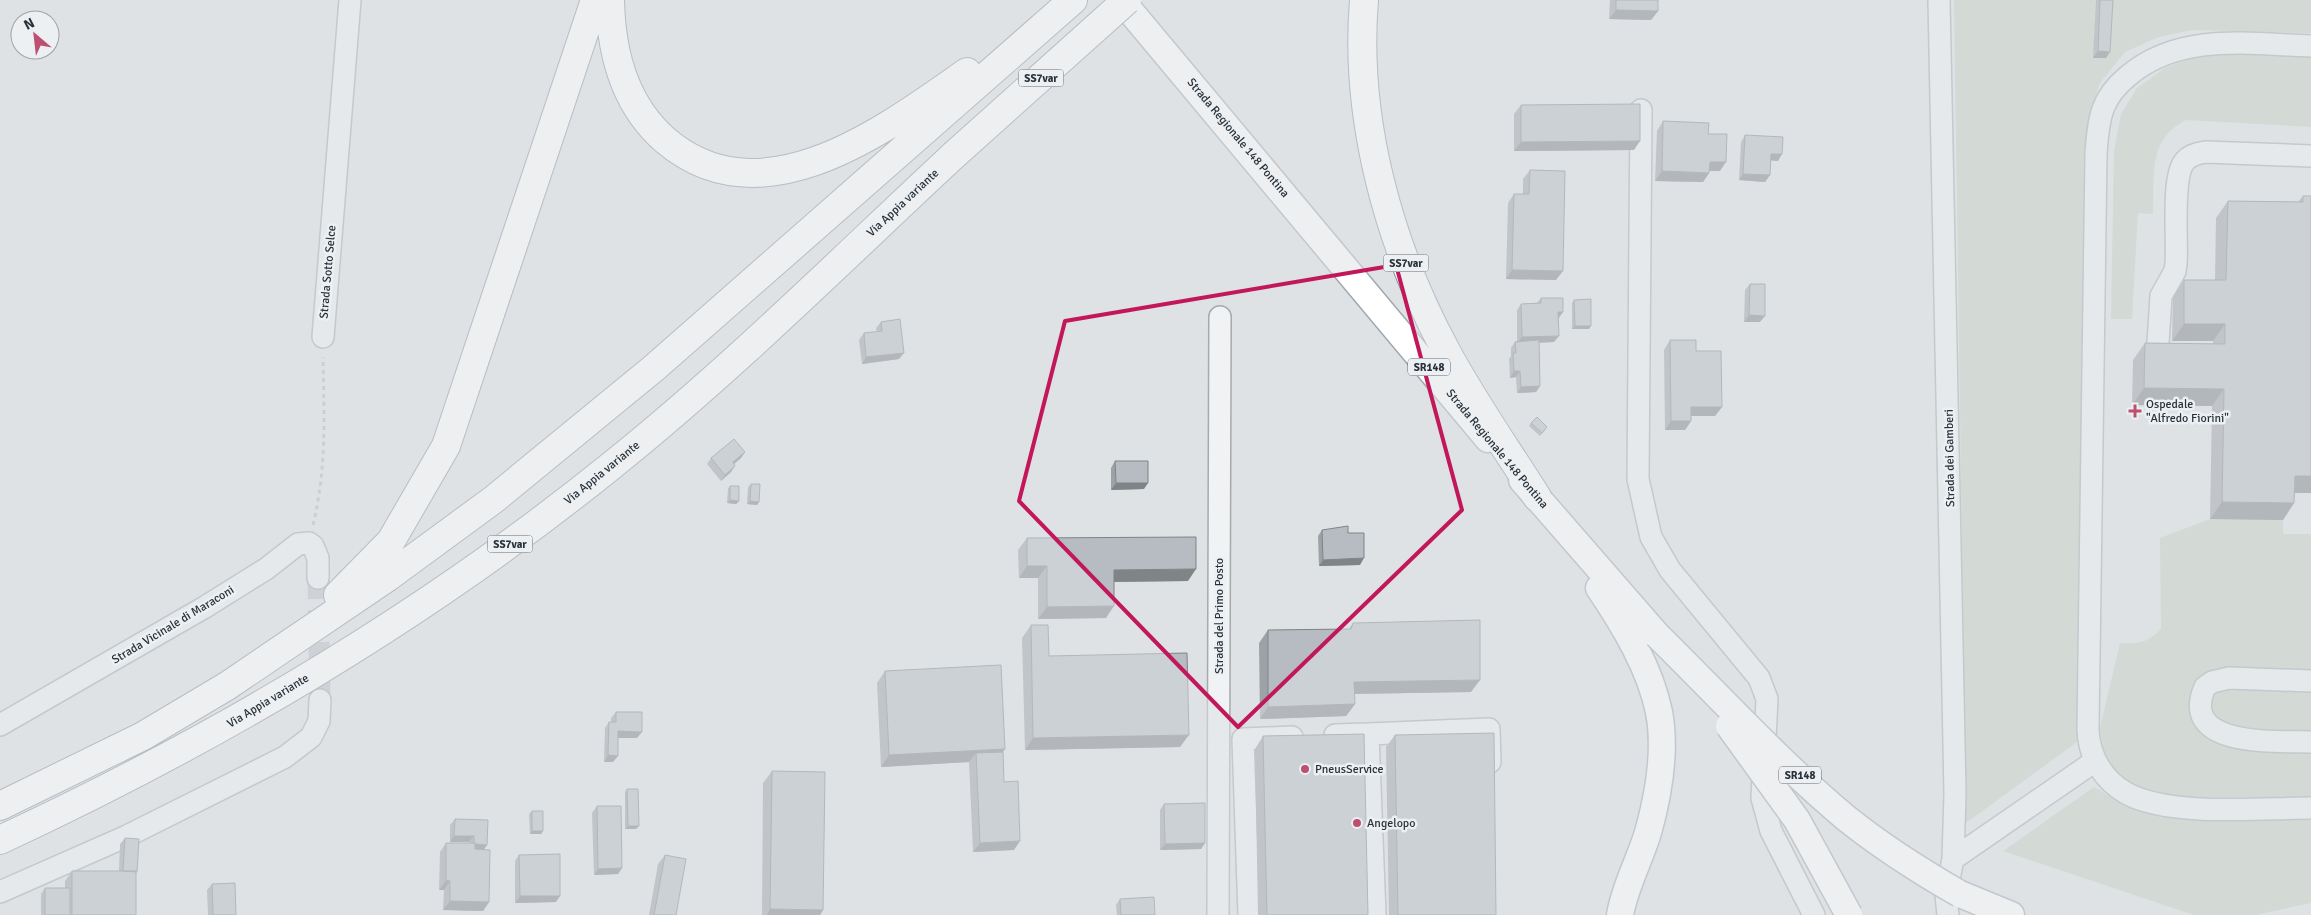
<svg xmlns="http://www.w3.org/2000/svg" width="2311" height="915" viewBox="0 0 2311 915" font-family="Signika,sans-serif">
	<style>
		.green { fill: #c5cec0 }
		.lines { fill: none; stroke-linecap: round; stroke-linejoin: round }
		.minor-tunnel { stroke: #babfc3; stroke-width: 21; stroke-dasharray: 21 11; stroke-linecap: butt }
		.minor-casing { stroke: #a4aaae; stroke-width: 24 }
		.major-casing { stroke: #9fa8b0; stroke-width: 29 }
		.highway-casing { stroke: #87919a; stroke-width: 30 }
		.path { stroke: #b4b8bc; stroke-width: 3; stroke-dasharray: 4 4; stroke-linecap: butt }
		.minor { stroke: #f0f2f4; stroke-width: 21 }
		.major { stroke: #fff; stroke-width: 26 }
		.highway { stroke: #fff; stroke-width: 28 }
		.major-bridge-casing { stroke: #9fa8b0; stroke-width: 29; stroke-linecap: butt }
		.highway-bridge-casing { stroke: #87919a; stroke-width: 30; stroke-linecap: butt }
		.major-bridge { stroke: #fff; stroke-width: 26 }
		.highway-bridge { stroke: #fff; stroke-width: 28 }
		.wall { fill: #9da2a6 }
		.shaded-wall { fill: #7f8487 }
		.building { fill: #b6bcc1; stroke: #7f8487 }
		.marked { fill: none; stroke: #c2185b; stroke-width: 4; stroke-linejoin: round }
		.poi-dot { fill: #bd5070; stroke: #edf0f3; stroke-width: 2 }
		.labels { text-anchor: middle; dominant-baseline: central; stroke-width: 5; stroke-linejoin: round; paint-order: stroke }
		.shield { fill: #edf0f3; stroke: #646b72; stroke-width: 1 }
		.shield-label { font-size: 11px; font-weight: bold; fill: #29323a }
		.street-label { font-size: 12px; fill: #29323a; stroke: #edf0f3 }
		.poi-label { font-size: 12px; fill: #29323a; stroke: #edf0f3; text-anchor: start }
	</style>
	<rect width="100%" height="100%" fill="#dee2e5"/>
	<path class="green" d="M1954 0H2311V33L2191 30 2156 38 2125 52 2100 83 2088 118 2077 742 1966 823Z
		M2204 53H2311V127L2186 120C2147 140 2155 176 2153 214L2138 213 2132 319H2111L2114 151 2121 114 2137 88 2165 68Z
		M2210 519 2283 520V534H2311V797H2184L2137 789 2117 774 2102 748 2100 728 2120 643C2140 643 2146 644 2161 629L2160 538Z
		M2094 787 2124 805 2182 817 2311 816V903L2255 915H2194L2003 851Z"/>
	<g class="lines">
		<path class="minor-tunnel" d="M318 578 320 700"/>
		<defs>
			<path id="minor" d="M1939 0 1955 794 1953 859 1946 895 1948 915
				M2311 46C2249 44 2180 32 2128 76 2117 85 2108 95 2103 109 2098 123 2097 139 2096 154L2088 730C2089 756 2103 780 2126 793 2169 817 2261 808 2311 808
				M1641 110 1638 479 1651 537 1670 570 1759 678 1767 699 1762 798 1771 831 1814 915
				M323 337 350 0
				M2158 343 2161 296 2175 271 2176 264C2178 241 2171 176 2185 161 2190 155 2198 153 2206 152L2311 156
				M2311 681 2229 678 2212 682 2205 687C2178 748 2277 741 2311 742
				M0 725 205 607 266 569 298 544 309 543 313 546 318 558V578
				M1368 734 1489 729 1490 762
				M1335 735 1368 734 1375 915
				M1953 859 2095 761
				M0 892 127 836 285 757 311 737 319 721 320 700
				M1218 915 1220 317
				M1249 915 1243 739 1292 737"/>
			<path id="major" d="M1121 0 1488 439
				M1522 480 1657 635
				M1599 588C1624 625 1650 668 1659 712 1666 749 1659 792 1649 829 1641 858 1625 885 1620 915
				M1960 894 2011 915"/>
			<path id="highway" d="M610 0C611 53 624 104 665 140 762 223 884 130 967 72
				M1364 0C1354 119 1389 245 1445 349 1472 400 1506 448 1537 497
				M338 595 391 541 446 446 595 0
				M0 806 143 736 227 686 388 577 493 500 654 368 1073 0
				M0 840C217 739 424 617 611 466 731 370 841 260 954 155"/>
		</defs>
		<use href="#minor" class="minor-casing"/>
		<use href="#major" class="major-casing"/>
		<use href="#highway" class="highway-casing"/>
		<path class="path" d="M313 525C327 467 324 416 323 357"/>
		<use href="#minor" class="minor"/>
		<use href="#major" class="major"/>
		<use href="#highway" class="highway"/>
		<defs>
			<path id="major-bridge" d="M1657 635C1719 696 1779 762 1846 818 1882 847 1920 871 1960 894
				M1729 726 1797 820 1849 915"/>
			<path id="highway-bridge" d="M954 155 1127 0"/>
		</defs>
		<use href="#major-bridge" class="major-bridge-casing"/>
		<use href="#highway-bridge" class="highway-bridge-casing"/>
		<use href="#major-bridge" class="major-bridge"/>
		<use href="#highway-bridge" class="highway-bridge"/>
	</g>
	<path class="wall" d="M1610 0H1658V11L1651 20 1609 19Z
		M2096 0H2113L2106 58H2093Z
		M1521 105 1634 150 1514 151V114Z
		M1663 121 1708 134 1720 171H1710L1709 173 1703 182 1655 181 1657 131Z
		M1745 135 1778 161 1770 160V175L1765 182 1739 180 1741 142Z
		M1530 170 1556 280 1506 279 1508 203 1514 194H1523V179Z
		M2303 196 2294 503 2283 520 2210 519 2212 406 2132 405 2133 360 2145 343 2213 344V341H2172L2173 297 2184 280H2215L2216 218 2228 201 2298 202Z
		M1750 284 1760 322H1744L1745 290Z
		M1541 298 1563 312 1559 318 1554 342 1539 343 1540 386 1536 392 1517 393 1516 377 1510 378 1509 359 1511 356V348L1515 342 1517 341V310L1521 304 1537 303Z
		M1574 300 1589 329H1572V303Z
		M881 322 899 359 862 364 859 340 864 333 877 332 876 328Z
		M1670 340 1696 351 1722 407 1715 416H1691V421L1685 430H1665L1664 350Z
		M1531 423 1545 430 1540 436 1529 426Z
		M745 452 741 458 734 464 731 472 721 481 707 464 711 458Z
		M1115 461 1144 489 1111 490V468Z
		M751 484 759 502 757 505 747 504 748 487Z
		M730 486 739 501 736 504 727 503 728 489Z
		M1322 530 1360 565 1319 566 1318 536Z
		M1027 538 1188 581 1114 582 1106 618 1038 619V578H1019L1018 550Z
		M1353 623 1471 692 1354 694 1355 704 1346 716 1260 719 1259 643 1268 630 1349 629Z
		M1031 625 1049 656 1180 747 1025 750 1022 638Z
		M885 671 1005 749 1003 752 1004 782 1014 850 973 852 969 762 881 767 877 683Z
		M616 712 637 738H618L613 762H604L605 728 609 722H611V718Z
		M1395 735 1496 915H1389L1386 747Z
		M1263 736 1368 915H1258L1255 749Z
		M772 771 823 910 820 915H762L763 783Z
		M627 789 636 829H625V792Z
		M1164 804 1205 843 1201 849 1160 850V810Z
		M597 806 622 868 618 874 594 875 592 813Z
		M532 811 543 831 541 834H530L529 814Z
		M455 819 487 845 484 849 489 902 483 911 443 910 444 890H439L440 852 446 843H469V842H450V825Z
		M125 838 137 872 136 873V915H41V894L45 888H65V881L72 871H119L120 844Z
		M519 855 556 902 515 903V861Z
		M665 855 676 915H649L658 864Z
		M212 884 236 915H208L207 890Z
		M1120 899 1155 915H1117L1116 905Z"/>
	<path class="shaded-wall" d="M1616 10 1658 11 1651 20 1609 19Z
		M2098 51 2110 52 2106 58H2093Z
		M1640 141 1634 150 1514 151 1521 142Z
		M1771 154H1782L1778 161 1766 160Z
		M1710 162H1726L1720 171H1704Z
		M1662 171 1709 173 1703 182 1655 181Z
		M1743 174 1770 175 1765 182 1739 180Z
		M1512 270 1563 271 1556 280 1506 279Z
		M1558 312H1563L1558 318Z
		M1749 315 1765 316 1760 322H1744Z
		M2184 324H2225L2213 341H2172Z
		M1575 326H1591L1589 329H1572Z
		M1559 336 1554 342 1517 343 1522 337Z
		M904 353 899 359 862 364 866 357Z
		M1514 371H1520L1516 377 1510 378Z
		M1540 386 1536 392 1517 393 1521 387Z
		M2144 388 2224 389 2212 406 2132 405Z
		M1691 407H1722L1715 416H1685Z
		M1671 421H1691L1685 430H1665Z
		M745 452 741 458 728 469 733 462Z
		M735 466 731 472 721 481 725 475Z
		M2295 476H2311V493H2283Z
		M1116 483H1148L1144 489 1111 490Z
		M730 500 739 501 736 504 727 503Z
		M750 501 759 502 757 505 747 504Z
		M2222 502 2294 503 2283 520 2210 519Z
		M1364 558 1360 565 1319 566 1323 560Z
		M1027 566H1047L1038 578H1019Z
		M1196 569 1188 581 1106 582 1114 570Z
		M1114 606 1106 618 1038 619 1047 607Z
		M1480 680 1471 692 1345 694 1354 682Z
		M1355 704 1346 716 1260 719 1268 707Z
		M618 731 642 732 637 738H614Z
		M1189 735 1180 747 1025 750 1033 738Z
		M1005 749 996 761 976 753 969 762 881 767 889 755Z
		M608 755 618 756 613 762H604Z
		M628 826H639L636 829H625Z
		M532 831H543L541 834H530Z
		M454 836H474L469 842H450Z
		M1020 841 1014 850 973 852 980 843Z
		M1205 843 1201 849 1160 850 1165 844Z
		M474 844 487 845 483 851H469Z
		M622 868 618 874 594 875 598 869Z
		M446 880 450 881 444 890H439Z
		M520 896H560L556 902 515 903Z
		M450 901 489 902 483 911 443 910Z
		M770 909 823 910 820 915H767Z"/>
	<path class="building" d="M1616 0H1658V11L1616 10Z
		M2100 0H2113L2110 52 2098 51Z
		M1640 104V141L1521 142V105Z
		M1663 121 1709 123 1708 134H1727L1726 162H1710L1709 173 1662 171Z
		M1745 135 1783 137 1782 154H1771L1770 175 1743 174Z
		M1530 170 1565 171 1563 271 1512 270 1514 194H1529Z
		M2303 196H2311V476H2295L2294 503 2222 502 2224 389 2144 388 2145 343 2225 344V324H2184V280H2226L2228 201 2303 202Z
		M1750 284H1765V316L1749 315Z
		M1541 298H1563V312H1558L1559 336 1522 337 1521 304 1541 303Z
		M1591 299V326H1575L1574 300Z
		M900 319 904 353 866 357 864 333 882 331 881 322Z
		M1539 340 1540 386 1521 387 1520 371H1514L1513 353H1516L1515 342Z
		M1670 340H1696V351H1721L1722 407H1691V421H1671Z
		M1537 417 1547 427 1542 433 1531 423Z
		M734 439 745 452 733 462 735 466 725 475 711 458Z
		M1115 461H1148V483H1116Z
		M751 484H760L759 502 750 501Z
		M730 486H739V501L730 500Z
		M1348 526V533H1364V558L1323 560 1322 530Z
		M1196 537V569L1114 570V606L1047 607V566H1027V538Z
		M1480 620V680L1354 682 1355 704 1268 707V630L1351 629 1353 623Z
		M1031 625H1048L1049 656 1187 653 1189 735 1033 738Z
		M1001 665 1005 749 889 755 885 671Z
		M616 712H642V732L618 731V756L608 755 609 722H616Z
		M1494 733 1496 915H1398L1395 735Z
		M1364 734 1368 915H1267L1263 736Z
		M1003 752 1004 782 1018 781 1020 841 980 843 976 753Z
		M772 771 825 772 823 910 770 909Z
		M627 789H638L639 826H628Z
		M1205 803V843L1165 844 1164 804Z
		M597 806H621L622 868 598 869Z
		M532 811H543V831H532Z
		M455 819 488 820 487 845 475 844V843H474V836H454Z
		M125 838 139 839 137 872 123 871Z
		M446 843H475V849L490 850 489 902 450 901V881L446 880Z
		M560 854V896H520L519 855Z
		M665 855 686 859 676 915H654Z
		M72 871H136V915H72Z
		M235 883 236 915H213L212 884Z
		M45 888H70V915H45Z
		M1154 897 1155 915H1121L1120 899Z"/>
	<path d="M0 0H2311V915H0ZM1396 265 1462 510 1238 727 1019 501 1065 321Z" fill="#dee2e5" fill-opacity=".55" fill-rule="evenodd"/>
	<path class="marked" d="M1396 265 1462 510 1238 727 1019 501 1065 321Z"/>
	<g class="poi-dot">
		<path d="M2132.5 403.5h5v5h5v5h-5v5h-5v-5h-5v-5h5z"/>
		<circle cx="1305" cy="769" r="5"/>
		<circle cx="1357" cy="823" r="5"/>
	</g>
	<g class="labels">
		<g class="shield">
			<rect x="1018.5" y="69.5" width="45" height="17" rx="4"/>
			<rect x="1383.5" y="254.5" width="45" height="17" rx="4"/>
			<rect x="1408" y="358.5" width="42" height="17" rx="4"/>
			<rect x="487.5" y="535.5" width="45" height="17" rx="4"/>
			<rect x="1779" y="766.5" width="42" height="17" rx="4"/>
		</g>
		<g class="shield-label">
			<text x="1041" y="78">SS7var</text>
			<text x="1406" y="263">SS7var</text>
			<text x="1429" y="367">SR148</text>
			<text x="510" y="544">SS7var</text>
			<text x="1800" y="775">SR148</text>
		</g>
		<g class="street-label">
			<text transform="translate(1238 138) rotate(50)">Strada Regionale 148 Pontina</text>
			<text transform="translate(903 203) rotate(-43)">Via Appia variante</text>
			<text transform="translate(328 272) rotate(-85)">Strada Sotto Selce</text>
			<text transform="translate(1497 449) rotate(50)">Strada Regionale 148 Pontina</text>
			<text transform="translate(1950 458) rotate(-91)">Strada dei Gamberi</text>
			<text transform="translate(602 473) rotate(-39)">Via Appia variante</text>
			<text transform="translate(1219 616) rotate(-90)">Strada del Primo Posto</text>
			<text transform="translate(173 625) rotate(-31)">Strada Vicinale di Maraconi</text>
			<text transform="translate(268 701) rotate(-31)">Via Appia variante</text>
		</g>
		<g class="poi-label">
			<text x="2146" y="404">Ospedale<tspan x="2146" dy="14">"Alfredo Fiorini"</tspan></text>
			<text x="1315" y="769">PneusService</text>
			<text x="1367" y="823">Angelopo</text>
		</g>
	</g>
	<g transform="translate(35 35) rotate(332)"><circle r="24" fill="#edf0f3" stroke="#9fa4a9"/>
	<path d="M0-4L9 19L0 12L-9 19Z" fill="#bd5070"/>
	<text y="-8" font-size="14" font-weight="bold" text-anchor="middle" fill="#29323a">N</text>
	</g>
</svg>
